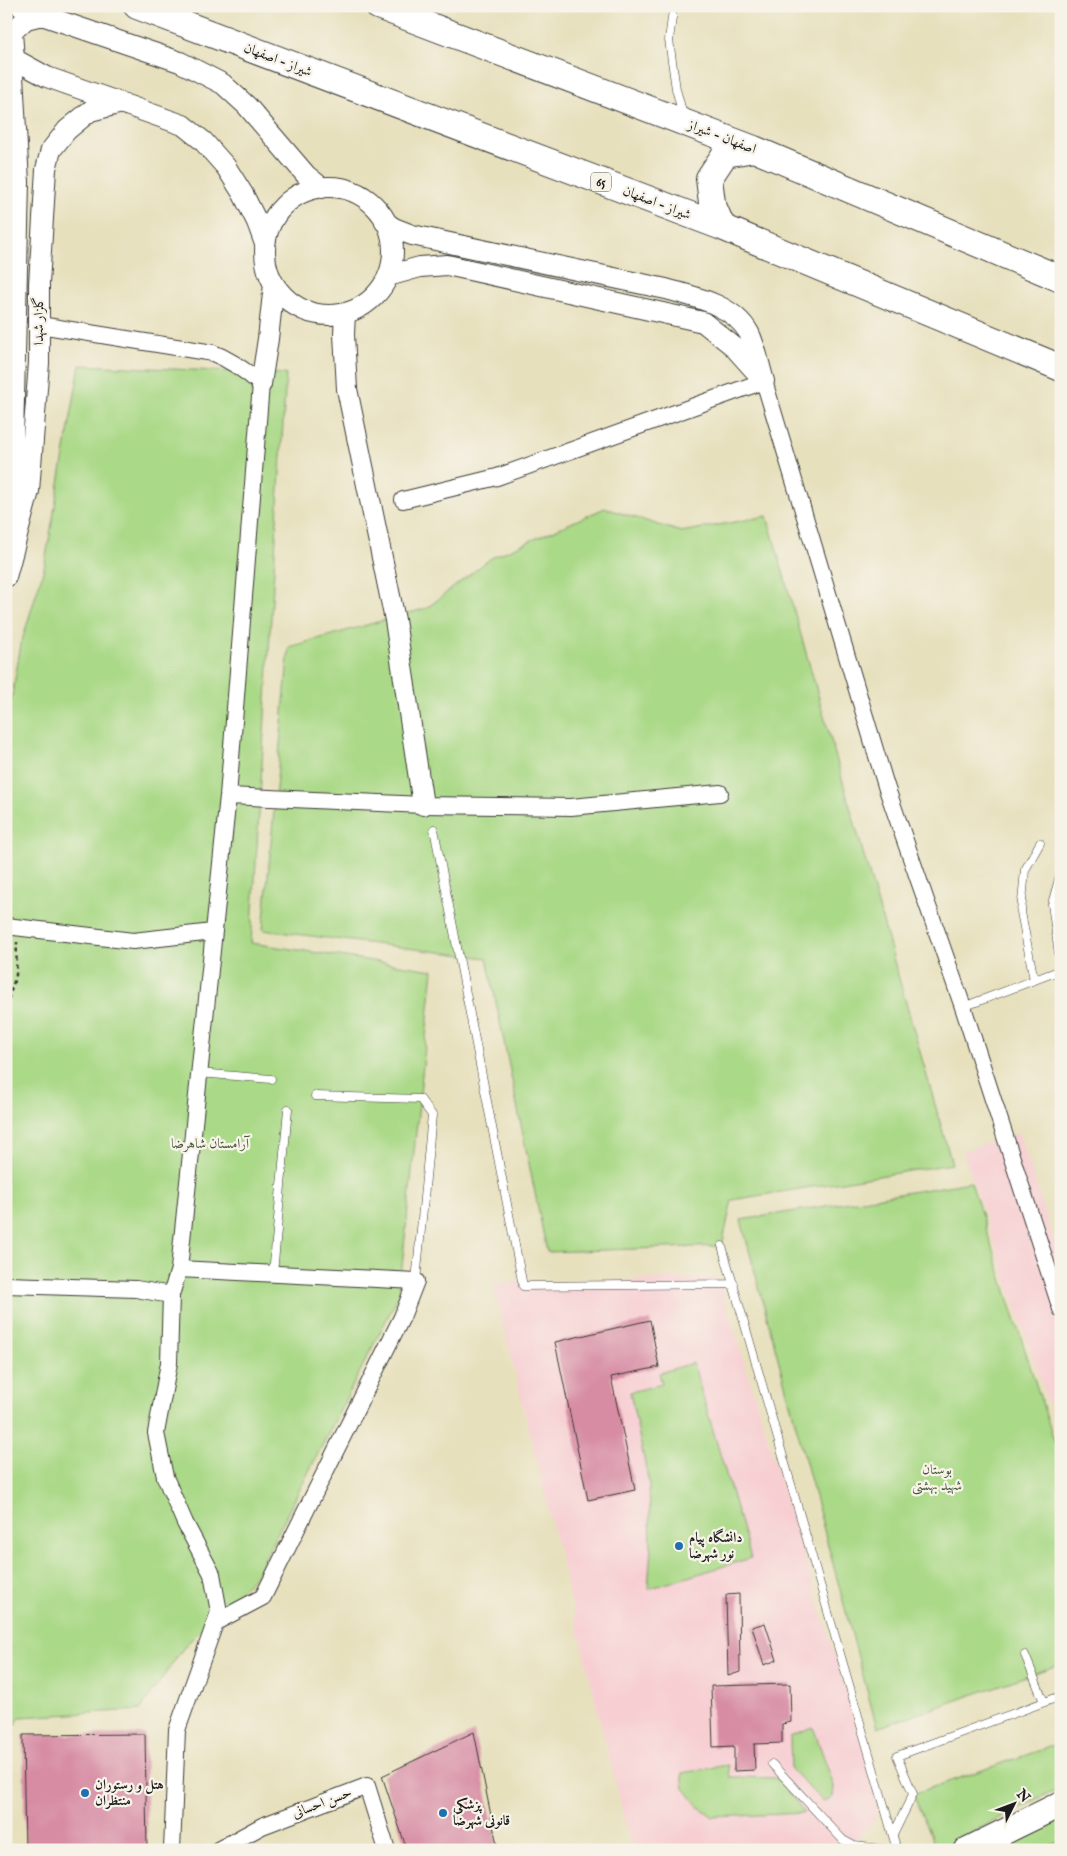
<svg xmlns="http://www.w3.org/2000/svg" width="1067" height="1856" viewBox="0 0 1067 1856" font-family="'IM FELL English',Amiri,serif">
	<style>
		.built { fill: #f7cfd3 }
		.green { fill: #aad987; stroke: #637a52 }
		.building { fill: #d78ca4 }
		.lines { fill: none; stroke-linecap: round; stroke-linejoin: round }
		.service-casing { stroke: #3a3934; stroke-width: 9 }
		.minor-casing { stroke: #3a3934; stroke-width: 18 }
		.tertiary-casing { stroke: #3a3934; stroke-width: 22 }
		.secondary-casing { stroke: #3a3934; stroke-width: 24 }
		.primary-casing { stroke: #3a3934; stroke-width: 27 }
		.trunk-casing { stroke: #3a3934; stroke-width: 28 }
		.path { stroke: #3a3934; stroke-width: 2.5; stroke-dasharray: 4 4; stroke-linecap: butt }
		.service { stroke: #fff; stroke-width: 8 }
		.minor { stroke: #fff; stroke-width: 16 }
		.tertiary { stroke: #fff; stroke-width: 20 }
		.secondary { stroke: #fff; stroke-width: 22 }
		.primary { stroke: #fff; stroke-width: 25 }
		.trunk { stroke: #fff; stroke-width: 26 }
		.poi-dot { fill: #1f6fb2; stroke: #f7f3e8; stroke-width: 2 }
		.labels { text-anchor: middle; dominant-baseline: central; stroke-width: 4.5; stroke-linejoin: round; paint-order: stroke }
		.shield { fill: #f7f3e8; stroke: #5e5c59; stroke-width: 1 }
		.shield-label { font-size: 12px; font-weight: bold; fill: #1c1c1c }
		.street-label { font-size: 14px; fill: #1c1c1c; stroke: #f7f3e8 }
		.park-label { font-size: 14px; fill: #47553c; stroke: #f7f3e8 }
		.poi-label { font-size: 14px; font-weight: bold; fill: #1c1c1c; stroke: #f7f3e8; text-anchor: start }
	</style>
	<rect width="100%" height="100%" fill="#f7f3e8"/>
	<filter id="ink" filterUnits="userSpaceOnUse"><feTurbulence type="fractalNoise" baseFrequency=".02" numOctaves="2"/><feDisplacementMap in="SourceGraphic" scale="10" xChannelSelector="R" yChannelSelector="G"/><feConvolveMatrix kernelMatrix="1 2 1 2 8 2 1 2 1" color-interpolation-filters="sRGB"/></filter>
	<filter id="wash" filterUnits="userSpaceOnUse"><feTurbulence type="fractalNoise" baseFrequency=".0096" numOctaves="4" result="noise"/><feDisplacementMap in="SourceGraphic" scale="20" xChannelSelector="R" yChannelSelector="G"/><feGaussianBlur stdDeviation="1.12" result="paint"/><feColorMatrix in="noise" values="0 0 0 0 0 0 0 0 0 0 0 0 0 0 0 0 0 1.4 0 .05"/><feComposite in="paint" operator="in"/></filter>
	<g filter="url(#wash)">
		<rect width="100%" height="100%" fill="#e7e0bd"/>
		<path class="built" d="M1019 1133 1061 1261V1441L963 1151Z
			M718 1278 882 1808 850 1850H632L493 1283Z"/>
		<path class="green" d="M80 365 286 374 251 943 433 970 399 1295 256 1575 184 1647 140 1710 20 1717 6 1739V731L21 644 44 568Z
			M605 508 681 532 767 516 952 1164 732 1200 722 1246 547 1252 487 958 263 930 289 647 427 608 491 558Z
			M971 1182 1061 1462V1664L877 1728 741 1220Z
			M693 1363 751 1558 648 1589 651 1548 649 1483 630 1392 662 1384 659 1373Z
			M813 1727 834 1786 833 1797 824 1801 814 1793 791 1769 790 1736Z
			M1061 1743V1787L943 1847 934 1844 913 1794Z
			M728 1765 730 1777 777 1778 805 1813 713 1817 697 1805 684 1788 682 1773Z
			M1061 1819V1841L1039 1850H998Z"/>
		<g id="blocks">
			<path class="building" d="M650 1320 659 1367 611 1377 635 1490 588 1500 555 1342Z
				M739 1594 740 1672 728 1676 726 1595Z
				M765 1623 777 1660 764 1665 752 1627Z
				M790 1684 791 1722 782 1724V1743L754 1744 755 1770 734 1771V1746L713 1747 711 1686Z
				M474 1732 498 1850H407L382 1776Z
				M145 1734 147 1850H25L23 1735Z"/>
		</g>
	</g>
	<g filter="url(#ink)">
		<use href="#blocks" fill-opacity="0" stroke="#3a3934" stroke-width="1"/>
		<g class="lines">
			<defs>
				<path id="service" d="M675 6 673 10 669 40 676 89 683 115
					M434 829 523 1286 734 1284
					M1061 872 1052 904 1061 969
					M1034 980 1021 912 1025 870 1040 843
					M963 1007 1061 970
					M199 1073 271 1079
					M315 1096 420 1099 432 1115 416 1281
					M722 1246 897 1850
					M273 1274 288 1109
					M1025 1655 1044 1702
					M772 1764 843 1840 854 1846 891 1850
					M893 1835 913 1794 897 1756 1061 1696"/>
				<path id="minor" d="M40 325 213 353C231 360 246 371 261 384L228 796 179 1269 171 1295 169 1363 156 1433 165 1477 185 1523 212 1574 219 1612 177 1730 172 1850
					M403 500 497 477 764 381 886 786 963 1007 1061 1309
					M228 796 423 805 571 807 720 793
					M6 926 133 941 213 932
					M179 1269 416 1281 402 1317 263 1597 216 1622
					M6 1285 136 1289 171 1295
					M218 1850 262 1826 367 1786 387 1850"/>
				<path id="tertiary" d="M14 59 47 77 183 125 203 141 226 167 243 194 257 222 265 244
					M265 251a64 64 0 1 1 128 0a64 64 0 1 1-128 0Z
					M385 222 394 228 412 235 666 289C694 297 733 304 749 333 756 347 759 365 764 381
					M388 276 420 267 447 265 703 322 733 346 759 375
					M345 313 344 334 347 389 395 620 423 805
					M261 384 268 339 274 284
					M6 505 12 485 19 182 13 76 14 59 12 32 26 19 42 15 180 62 223 84 247 106 306 175 322 188
					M6 577 29 491 39 363V284L46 169 51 150 67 130 90 111 122 103"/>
				<path id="secondary" d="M22 6 42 15
					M6 52 14 59"/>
				<path id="primary" d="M967 1850 1061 1804"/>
				<path id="trunk" d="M137 6 722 227 1061 368
					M378 6 754 149 1061 279
					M722 227 712 203 709 178 725 154 754 149"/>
			</defs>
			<use href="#service" class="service-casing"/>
			<use href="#minor" class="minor-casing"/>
			<use href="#tertiary" class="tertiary-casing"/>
			<use href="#secondary" class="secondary-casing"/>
			<use href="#primary" class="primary-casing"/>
			<use href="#trunk" class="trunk-casing"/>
			<path class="path" d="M6 1007 16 975 17 942"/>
			<use href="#service" class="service"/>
			<use href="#minor" class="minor"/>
			<use href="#tertiary" class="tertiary"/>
			<use href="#secondary" class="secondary"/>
			<use href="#primary" class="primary"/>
			<use href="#trunk" class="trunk"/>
		</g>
	</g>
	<g class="poi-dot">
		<circle cx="679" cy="1546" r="5"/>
		<circle cx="85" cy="1793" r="5"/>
		<circle cx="443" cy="1813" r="5"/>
	</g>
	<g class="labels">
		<rect class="shield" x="591" y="172.5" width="20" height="19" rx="4"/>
		<g class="shield-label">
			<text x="601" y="182">65</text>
		</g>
		<g class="street-label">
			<text transform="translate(278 60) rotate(21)">شیراز - اصفهان</text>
			<text transform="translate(722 137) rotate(21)">اصفهان - شیراز</text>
			<text transform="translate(657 203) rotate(21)">شیراز - اصفهان</text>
			<text transform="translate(39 321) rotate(-90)">گلزار شهدا</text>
			<text transform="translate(322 1803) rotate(-21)">حسن احسانی</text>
		</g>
		<g class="park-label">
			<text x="210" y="1144">آرامستان شاهرضا</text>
			<text x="937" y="1470">بوستان<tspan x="937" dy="16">شهید بهشتی</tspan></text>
		</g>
		<g class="poi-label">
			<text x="689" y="1538">دانشگاه پیام<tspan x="689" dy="16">نور شهرضا</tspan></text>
			<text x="95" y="1785">هتل و رستوران<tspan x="95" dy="16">منتظران</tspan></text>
			<text x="453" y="1805">پزشکی<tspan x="453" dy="16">قانونی شهرضا</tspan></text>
		</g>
	</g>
	<rect width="1067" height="1856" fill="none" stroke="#f7f3e8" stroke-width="25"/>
	<g transform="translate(1014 1804) rotate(48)" stroke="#f7f3e8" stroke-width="4" paint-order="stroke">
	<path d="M0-4L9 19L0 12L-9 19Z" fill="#1c1c1c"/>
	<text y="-8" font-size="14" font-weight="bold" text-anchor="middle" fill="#1c1c1c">N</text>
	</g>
</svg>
